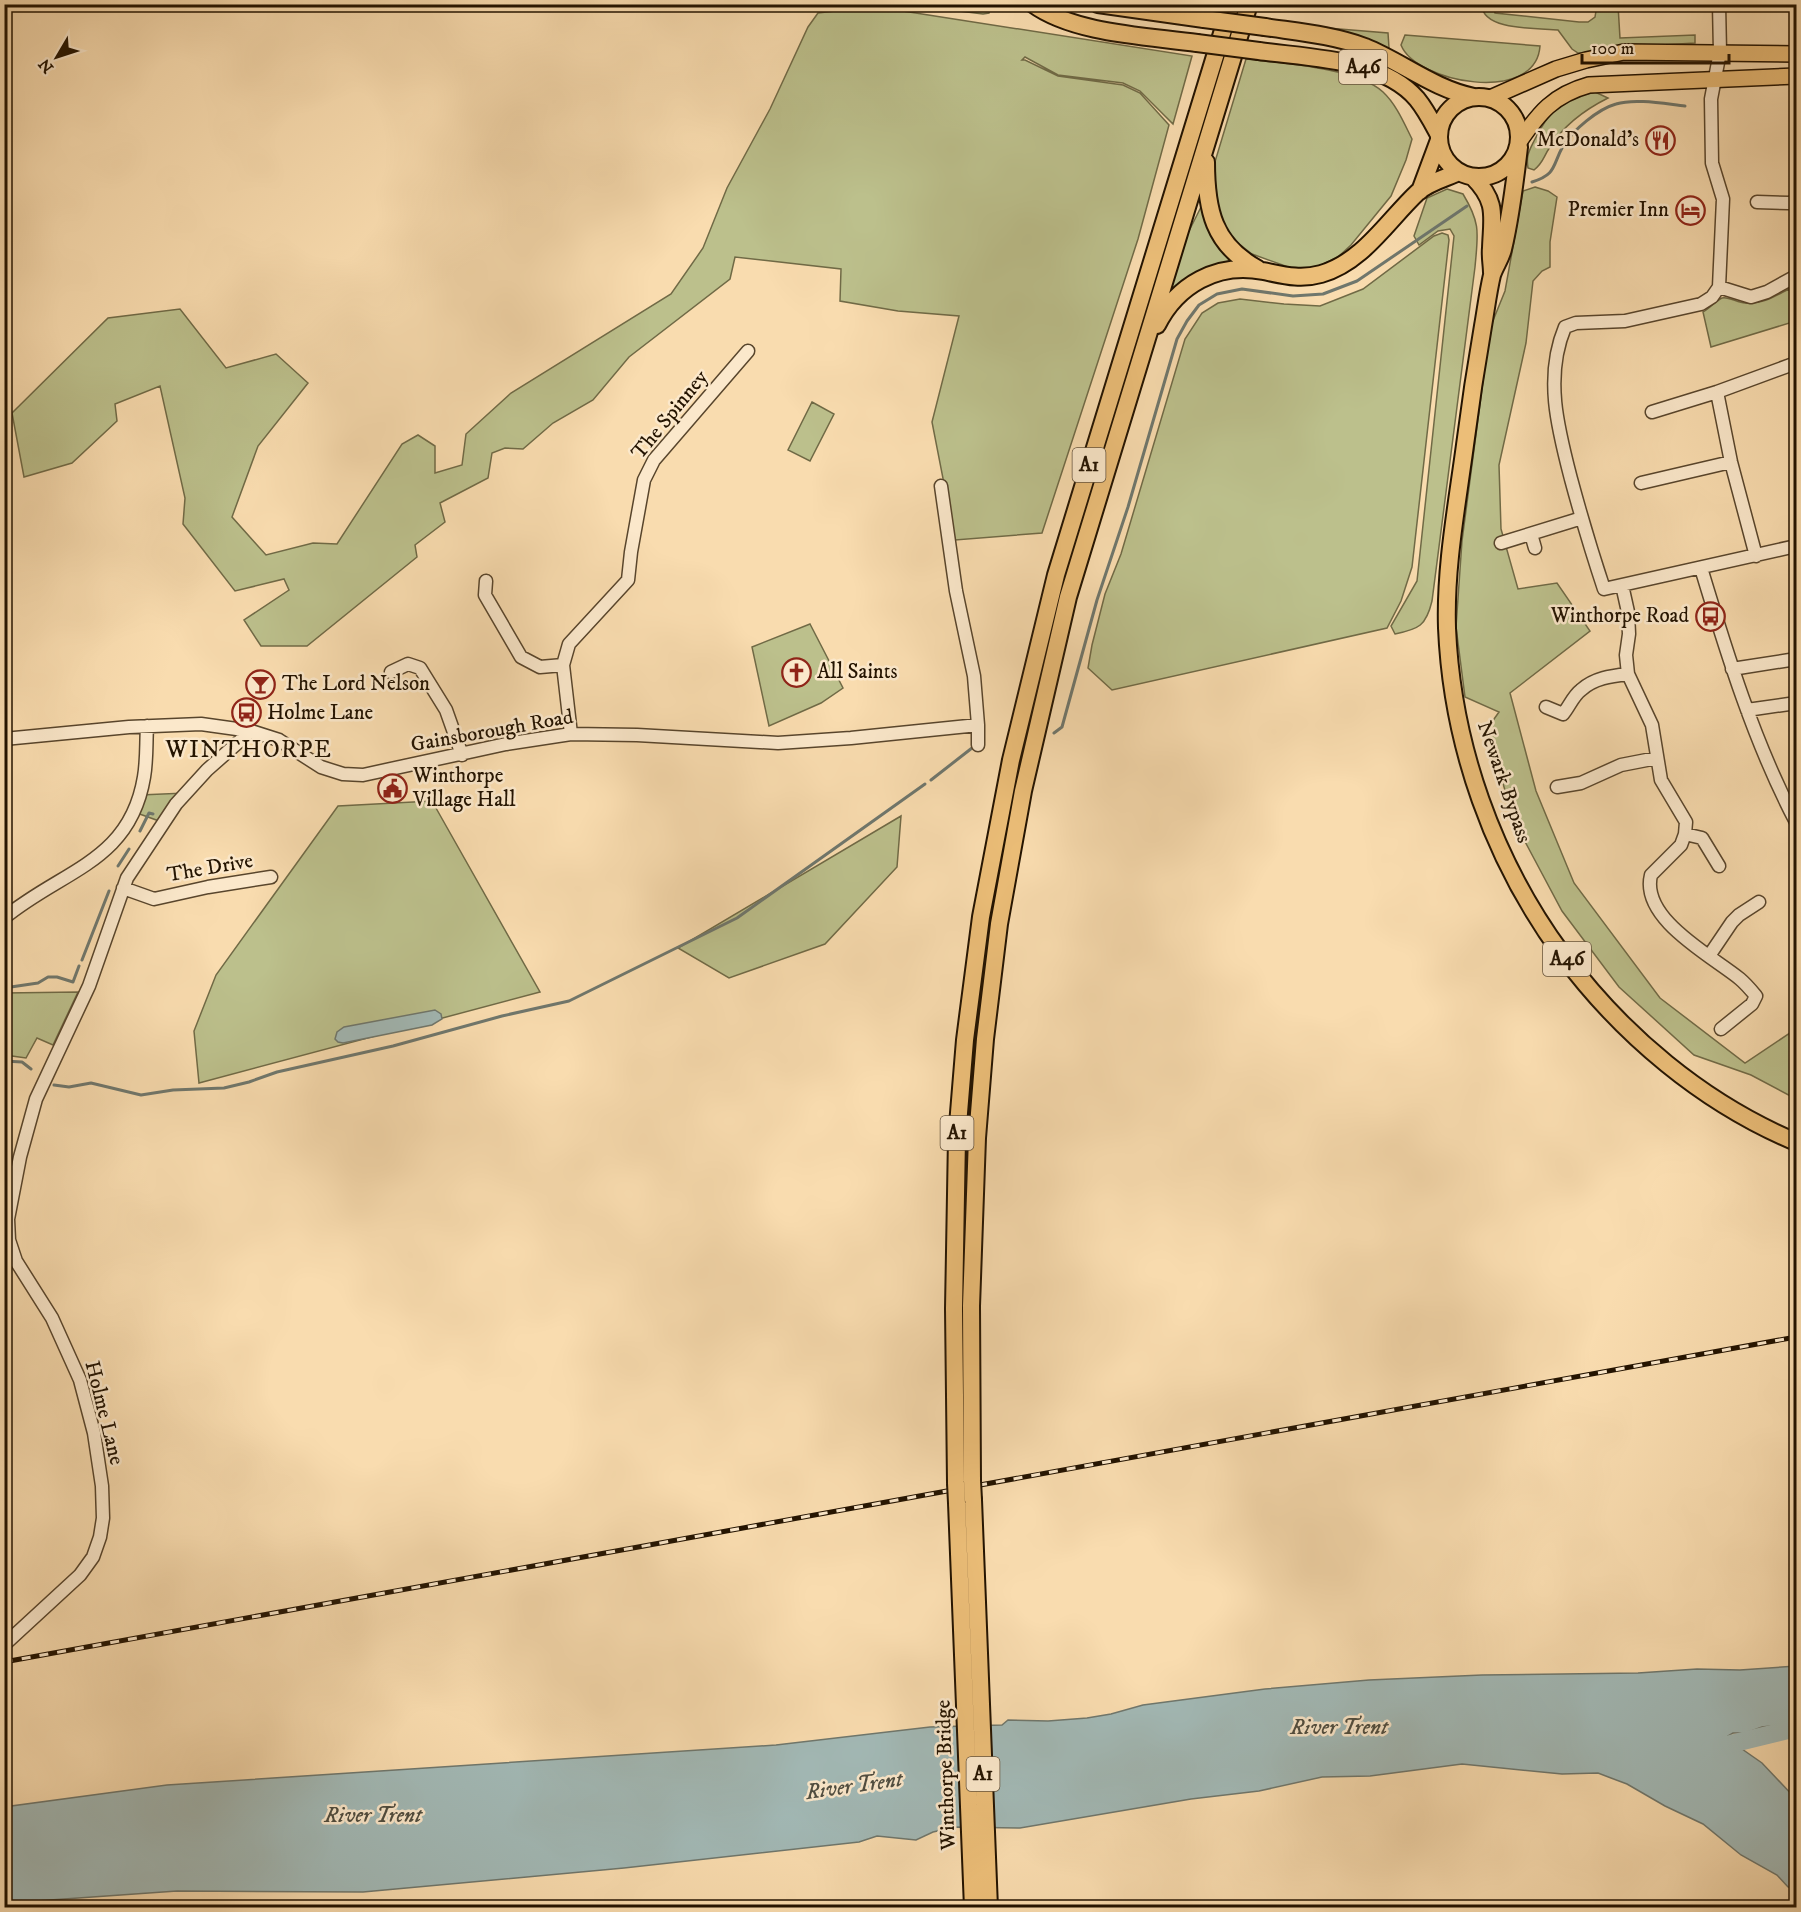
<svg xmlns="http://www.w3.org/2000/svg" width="1801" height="1912" viewBox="0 0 1801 1912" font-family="'IM FELL DW Pica',serif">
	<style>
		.green { fill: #bcc08c; stroke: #706a46; stroke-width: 1.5 }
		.water { fill: #a2b9b6; stroke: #6f776d; stroke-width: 1.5 }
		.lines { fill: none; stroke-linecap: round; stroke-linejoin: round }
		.stream { stroke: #6f776d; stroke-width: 3 }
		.river { stroke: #a2b9b6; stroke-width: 18 }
		.minor-casing { stroke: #58452c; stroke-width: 15 }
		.major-casing { stroke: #231300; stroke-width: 18 }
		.highway-casing { stroke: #231300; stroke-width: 20 }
		.minor { stroke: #fbe8cb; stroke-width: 12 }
		.major { stroke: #ecbe78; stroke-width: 15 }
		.highway { stroke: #ecbe78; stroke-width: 16 }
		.rail-casing { stroke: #231300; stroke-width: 5 }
		.rail { stroke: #fbe8cb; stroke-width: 3; stroke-dasharray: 9; stroke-linecap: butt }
		.highway-bridge-casing { stroke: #231300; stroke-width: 20; stroke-linecap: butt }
		.highway-bridge { stroke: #ecbe78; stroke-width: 16 }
		.labels { text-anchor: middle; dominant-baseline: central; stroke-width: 5; stroke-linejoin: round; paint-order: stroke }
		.shield { fill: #fbe8cb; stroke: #64533d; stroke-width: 1.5 }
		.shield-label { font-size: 20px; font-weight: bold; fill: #231300 }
		.poi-label { font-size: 21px; fill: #231300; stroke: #fbe8cb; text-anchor: start }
		.street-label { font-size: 21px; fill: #231300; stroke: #fbe8cb }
		.water-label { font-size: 22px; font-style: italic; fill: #4f4d40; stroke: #fbe8cb }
		.quarter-label { font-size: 24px; letter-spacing: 1.5px; fill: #231300; stroke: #fbe8cb }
	</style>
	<rect width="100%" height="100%" fill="#f9dcaf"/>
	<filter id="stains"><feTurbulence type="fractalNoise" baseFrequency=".00333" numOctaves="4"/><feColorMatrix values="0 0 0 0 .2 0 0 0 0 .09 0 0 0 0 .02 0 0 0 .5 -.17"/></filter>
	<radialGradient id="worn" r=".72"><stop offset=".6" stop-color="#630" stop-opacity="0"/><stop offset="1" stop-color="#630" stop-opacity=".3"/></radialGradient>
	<path class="green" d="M911 5 991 4V5L989 13 983 14Z
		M1482 5H1494L1495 13 1579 22H1588L1595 17 1597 5H1618L1620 38 1695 35V43L1612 48 1586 53H1578L1572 49 1558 30C1539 28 1482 31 1482 5Z
		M852 9H890L1192 56 1173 124 1140 91 1123 83 1058 75 1025 57 1022 60H1025L1058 76 1123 85 1140 93 1169 125 1138 239 1042 533 955 540 932 422 959 316 898 311 840 301 841 269 735 257 730 279 629 357 593 400 553 423 523 449 505 448 492 453 488 478 440 503 445 522 415 545 417 557 307 646H261L244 620 289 590 284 579 235 591 183 524 185 498 160 386 115 404 117 421 72 463 24 477 12 413 108 318 180 309 226 368 276 354 308 383 258 446 232 517 266 555 313 543 337 544 402 444 418 435 435 446V473L462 465 466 434 511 393 671 294 703 248 727 188 770 109 808 27 818 13Z
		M1315 27 1388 33 1389 48Z
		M1405 35 1540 46C1536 105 1416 83 1401 45Z
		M1246 59C1281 63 1357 68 1383 92 1396 104 1404 123 1412 139L1406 160 1391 196 1351 245 1338 257 1315 268 1302 269 1291 268 1252 254 1230 237 1216 214 1214 165Z
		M1595 92 1608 98C1586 109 1564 125 1550 147 1543 157 1544 162 1534 170L1528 168C1526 156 1529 151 1534 141 1548 112 1562 98 1595 92Z
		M1535 187 1548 191 1557 197 1550 242V267L1542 271 1533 281 1526 343 1499 465 1501 529 1518 589 1557 583 1590 631 1510 693 1536 791 1574 883 1660 998 1745 1063 1796 1029V1099L1751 1075 1694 1055 1619 987 1562 911 1514 821 1487 729 1499 712 1465 697 1456 627 1462 541 1490 328 1505 291 1523 191Z
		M1447 189 1463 194C1481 224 1478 233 1475 267L1432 601C1426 626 1419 629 1395 634L1391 626 1417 581 1454 236 1450 229 1438 231 1419 245 1414 236 1427 198Z
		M1201 207 1209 228 1244 265 1166 298 1183 243Z
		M1442 233 1448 235 1449 240 1412 567 1401 601 1387 628 1112 690 1088 668 1092 645 1105 594 1121 554 1185 339 1202 313 1218 303 1240 299 1284 304 1320 306 1363 289 1434 236Z
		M1789 289 1796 309V321L1711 347 1703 312C1709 309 1717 300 1722 298 1728 296 1738 303 1745 303 1761 305 1775 296 1789 289Z
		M812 402 834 414 810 461 788 450Z
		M810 624 843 688 821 703 769 726 752 647Z
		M185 793 162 822 134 812 140 795Z
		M432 801 540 992 199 1083 194 1031 216 975 338 806Z
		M901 816 897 867 825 944 729 978 678 948Z
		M78 992 53 1045 37 1038 26 1058 5 1055V993Z"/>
	<path class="water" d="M435 1010 441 1014 442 1019 432 1025 343 1043 338 1042 335 1039 337 1032 344 1027Z
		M1796 1666V1723L1762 1727 1746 1733H1733L1728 1736 1732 1742 1762 1763 1796 1799V1891L1788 1887 1777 1875 1741 1855 1703 1824 1665 1806 1627 1784 1611 1778 1598 1773 1562 1774 1462 1764 1370 1776 1322 1777 1259 1791 1191 1799 1020 1828 955 1827 933 1832 916 1840 877 1836 859 1842 624 1868 363 1892 177 1891 22 1902 15 1908 5 1907 4 1807 167 1785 776 1745 930 1727 1002 1725 1008 1720 1048 1721 1087 1718 1111 1714 1143 1705 1265 1689 1369 1680 1482 1675 1638 1673 1697 1669 1740 1670Z"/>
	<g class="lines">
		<path class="stream" d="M1532 182C1557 174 1552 166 1563 146 1573 130 1598 109 1616 104 1635 98 1666 104 1685 106
			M1054 733 1062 727 1097 600 1128 507 1177 339 1187 321 1199 305 1217 294 1242 289 1293 296 1323 294 1357 281 1467 206
			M931 780 972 748
			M140 831 149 813 153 814
			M118 866 129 849
			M82 960 109 891
			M4 988 38 983 48 977H57L73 982 79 966
			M4 1061 22 1062 31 1069
			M54 1085 69 1087 91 1083 141 1095 173 1090 224 1088 249 1082 277 1072 393 1046 502 1016 569 1001 737 918 925 784"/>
		<path class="river" d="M1710 1749 1796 1728"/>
		<defs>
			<path id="minor" d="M1757 202 1789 203 1796 201
				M1719 287 1712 297 1701 304 1625 321 1576 323 1565 327C1544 377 1558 429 1571 479 1581 516 1592 553 1604 589L1796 546
				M1719 287 1723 199 1712 163 1711 99 1720 52 1719 4
				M1719 287 1751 297 1767 292 1796 276
				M1717 392 1731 462 1756 556
				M1652 412 1717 392 1796 363
				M1641 483 1731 462
				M941 486 956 591 974 676 978 725
				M1531 534 1535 548
				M1501 543 1582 518
				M1701 568C1727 654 1754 742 1796 822
				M486 581 485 595 521 657 540 667 563 665
				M1622 585 1628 612 1629 634 1626 655 1628 674 1652 725 1661 780 1686 822 1685 834 1681 845 1651 875C1640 919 1712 956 1740 979 1746 984 1751 990 1756 996L1752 1004 1721 1029
				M1732 669 1796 659
				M391 672 408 664 420 668 446 710 462 755
				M1546 707 1563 714C1569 707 1573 696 1581 690 1594 678 1611 676 1628 674
				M1747 710 1796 703
				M571 734 563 665 569 644 628 580 631 552 644 480 654 460 748 351
				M4 739 129 727 201 724 251 731 279 740 321 767 343 774 363 775 506 744 571 734 637 735 778 743 851 738 978 725V745
				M1557 787 1581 783 1621 765 1657 758
				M1685 834 1702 838 1719 866
				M123 888 154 899 208 887 271 877
				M4 918C62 870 130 862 144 777 147 760 146 743 147 726
				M1709 956 1732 922 1739 915 1759 902
				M4 1645 80 1575 93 1557 100 1537 103 1518 102 1486 94 1433 80 1380 52 1318 16 1261 9 1240 8 1219 20 1157 36 1099 89 986 127 878 176 804 207 770 251 731"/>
			<path id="major" d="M1490 98 1556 69 1586 60 1624 52 1796 54
				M1519 142C1539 113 1553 95 1589 85L1796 76"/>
			<path id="highway" d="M1033 4C1074 34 1148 36 1197 43
				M1098 4 1204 19
				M1265 27C1298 32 1333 35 1365 47 1402 62 1434 89 1474 97
				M1259 51C1308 58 1382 58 1417 99 1426 110 1432 122 1439 135
				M1439 137a40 40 0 1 1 80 0a40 40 0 1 1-80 0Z
				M1519 147C1515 181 1511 216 1503 249 1501 258 1495 266 1492 275 1488 292 1486 309 1483 326 1476 366 1470 406 1465 445 1457 505 1445 567 1447 628 1452 745 1493 860 1562 954 1622 1035 1703 1103 1796 1142
				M1206 162C1206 209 1213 245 1258 269
				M1473 177C1498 202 1492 217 1491 248 1490 256 1492 265 1492 273
				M1420 191 1439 140
				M1157 325C1177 285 1217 262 1263 271 1283 275 1300 280 1321 274 1363 262 1388 220 1418 192 1429 182 1446 178 1459 172
				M972 1481 971 1306 977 1138 985 1039 999 924 1023 791 1068 597 1249 4
				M956 1483 954 1309 957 1137 965 1040 981 917 1011 760 1056 575 1231 4
				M973 1500 989 1908
				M957 1503 973 1908"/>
		</defs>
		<use href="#minor" class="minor-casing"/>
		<use href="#major" class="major-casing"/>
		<use href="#highway" class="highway-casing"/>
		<use href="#minor" class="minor"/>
		<use href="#major" class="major"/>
		<use href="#highway" class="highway"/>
		<defs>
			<path id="rail" d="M4 1662 1796 1337"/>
		</defs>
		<use href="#rail" class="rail-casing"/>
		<use href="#rail" class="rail"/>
		<defs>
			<path id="highway-bridge" d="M1204 19 1265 27
				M1197 43 1259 51
				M972 1481 973 1500
				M956 1483 957 1503"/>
		</defs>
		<use href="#highway-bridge" class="highway-bridge-casing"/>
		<use href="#highway-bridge" class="highway-bridge"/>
	</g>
	<defs>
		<symbol id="restaurant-ring" viewBox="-11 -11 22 22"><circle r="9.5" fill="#fbe8cb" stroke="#8f2418" stroke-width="1.5"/><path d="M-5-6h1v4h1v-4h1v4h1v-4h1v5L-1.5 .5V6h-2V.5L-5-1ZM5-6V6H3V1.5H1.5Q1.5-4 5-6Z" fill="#8f2418"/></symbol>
		<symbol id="hotel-ring" viewBox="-11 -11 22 22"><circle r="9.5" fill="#fbe8cb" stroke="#8f2418" stroke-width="1.5"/><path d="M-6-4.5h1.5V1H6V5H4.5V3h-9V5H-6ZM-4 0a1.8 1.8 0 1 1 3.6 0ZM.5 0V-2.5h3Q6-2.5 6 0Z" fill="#8f2418"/></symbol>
		<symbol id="bus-ring" viewBox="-11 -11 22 22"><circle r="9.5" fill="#fbe8cb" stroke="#8f2418" stroke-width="1.5"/><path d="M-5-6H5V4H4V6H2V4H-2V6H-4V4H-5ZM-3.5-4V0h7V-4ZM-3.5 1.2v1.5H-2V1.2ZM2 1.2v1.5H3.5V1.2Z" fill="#8f2418"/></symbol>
		<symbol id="church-ring" viewBox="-11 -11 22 22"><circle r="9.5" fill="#fbe8cb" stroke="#8f2418" stroke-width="1.5"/><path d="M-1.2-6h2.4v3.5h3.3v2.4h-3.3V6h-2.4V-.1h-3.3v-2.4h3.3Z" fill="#8f2418"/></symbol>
		<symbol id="bar-ring" viewBox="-11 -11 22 22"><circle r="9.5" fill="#fbe8cb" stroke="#8f2418" stroke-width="1.5"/><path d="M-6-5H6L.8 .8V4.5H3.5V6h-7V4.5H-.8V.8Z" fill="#8f2418"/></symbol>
		<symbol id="civic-ring" viewBox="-11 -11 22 22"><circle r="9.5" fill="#fbe8cb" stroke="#8f2418" stroke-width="1.5"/><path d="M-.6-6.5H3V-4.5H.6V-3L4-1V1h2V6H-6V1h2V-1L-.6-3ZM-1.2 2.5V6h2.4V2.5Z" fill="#8f2418"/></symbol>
	</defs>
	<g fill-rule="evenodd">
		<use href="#restaurant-ring" x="1644" y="124" width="33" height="33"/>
		<use href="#hotel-ring" x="1674" y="194" width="33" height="33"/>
		<use href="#bus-ring" x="1694" y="600" width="33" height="33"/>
		<use href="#church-ring" x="780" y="656" width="33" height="33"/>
		<use href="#bar-ring" x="244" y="668" width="33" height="33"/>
		<use href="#bus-ring" x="230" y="696" width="33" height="33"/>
		<use href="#civic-ring" x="376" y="772" width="33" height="33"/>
	</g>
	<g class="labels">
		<g class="shield">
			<rect x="1339" y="50" width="48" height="34" rx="4.5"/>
			<rect x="1072.5" y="448" width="33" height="34" rx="4.5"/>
			<rect x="1543" y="942" width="48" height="34" rx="4.5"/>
			<rect x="940.5" y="1116" width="33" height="34" rx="4.5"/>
			<rect x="966.5" y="1757" width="33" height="34" rx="4.5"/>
		</g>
		<g class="shield-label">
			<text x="1363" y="67">A46</text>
			<text x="1089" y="465">A1</text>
			<text x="1567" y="959">A46</text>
			<text x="957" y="1133">A1</text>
			<text x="983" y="1774">A1</text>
		</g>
		<g class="poi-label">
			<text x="1639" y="140" text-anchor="end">McDonald's</text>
			<text x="1669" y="210" text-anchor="end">Premier Inn</text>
			<text x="1689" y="616" text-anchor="end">Winthorpe Road</text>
			<text x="817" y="672">All Saints</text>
			<text x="282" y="684">The Lord Nelson</text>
			<text x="267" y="713">Holme Lane</text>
			<text x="413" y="776">Winthorpe<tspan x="413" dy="24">Village Hall</tspan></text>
		</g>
		<g class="street-label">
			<text transform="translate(670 415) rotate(-51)">The Spinney</text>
			<text transform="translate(492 731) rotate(-10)">Gainsborough Road</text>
			<text transform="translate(1504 782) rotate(71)">Newark Bypass</text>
			<text transform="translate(210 868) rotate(-10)">The Drive</text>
			<text transform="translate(104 1413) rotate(76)">Holme Lane</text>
			<text transform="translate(946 1775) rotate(-92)">Winthorpe Bridge</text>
		</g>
		<g class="water-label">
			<text x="1339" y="1727">River Trent</text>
			<text transform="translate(854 1786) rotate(-8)">River Trent</text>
			<text x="373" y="1815">River Trent</text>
		</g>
		<g class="quarter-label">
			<text x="249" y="750">WINTHORPE</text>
		</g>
	</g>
	<rect width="1801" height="1912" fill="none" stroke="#f9dcaf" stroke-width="24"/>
	<rect x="6" y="6" width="1789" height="1900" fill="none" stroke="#231300" stroke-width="3"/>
	<rect x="12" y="12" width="1777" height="1888" fill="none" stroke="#231300" stroke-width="1.5"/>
	<g transform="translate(57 57) rotate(231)" stroke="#fbe8cb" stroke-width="4.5" paint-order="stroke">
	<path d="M0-4.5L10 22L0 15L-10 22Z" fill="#231300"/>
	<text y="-9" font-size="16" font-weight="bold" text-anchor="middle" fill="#231300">N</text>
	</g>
	<path d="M1582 54v9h147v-9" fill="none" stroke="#231300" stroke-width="3"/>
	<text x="1591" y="54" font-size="18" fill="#231300" stroke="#fbe8cb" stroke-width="4.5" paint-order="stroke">100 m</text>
	<rect width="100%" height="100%" filter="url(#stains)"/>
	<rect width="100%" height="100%" fill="url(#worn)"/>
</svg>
